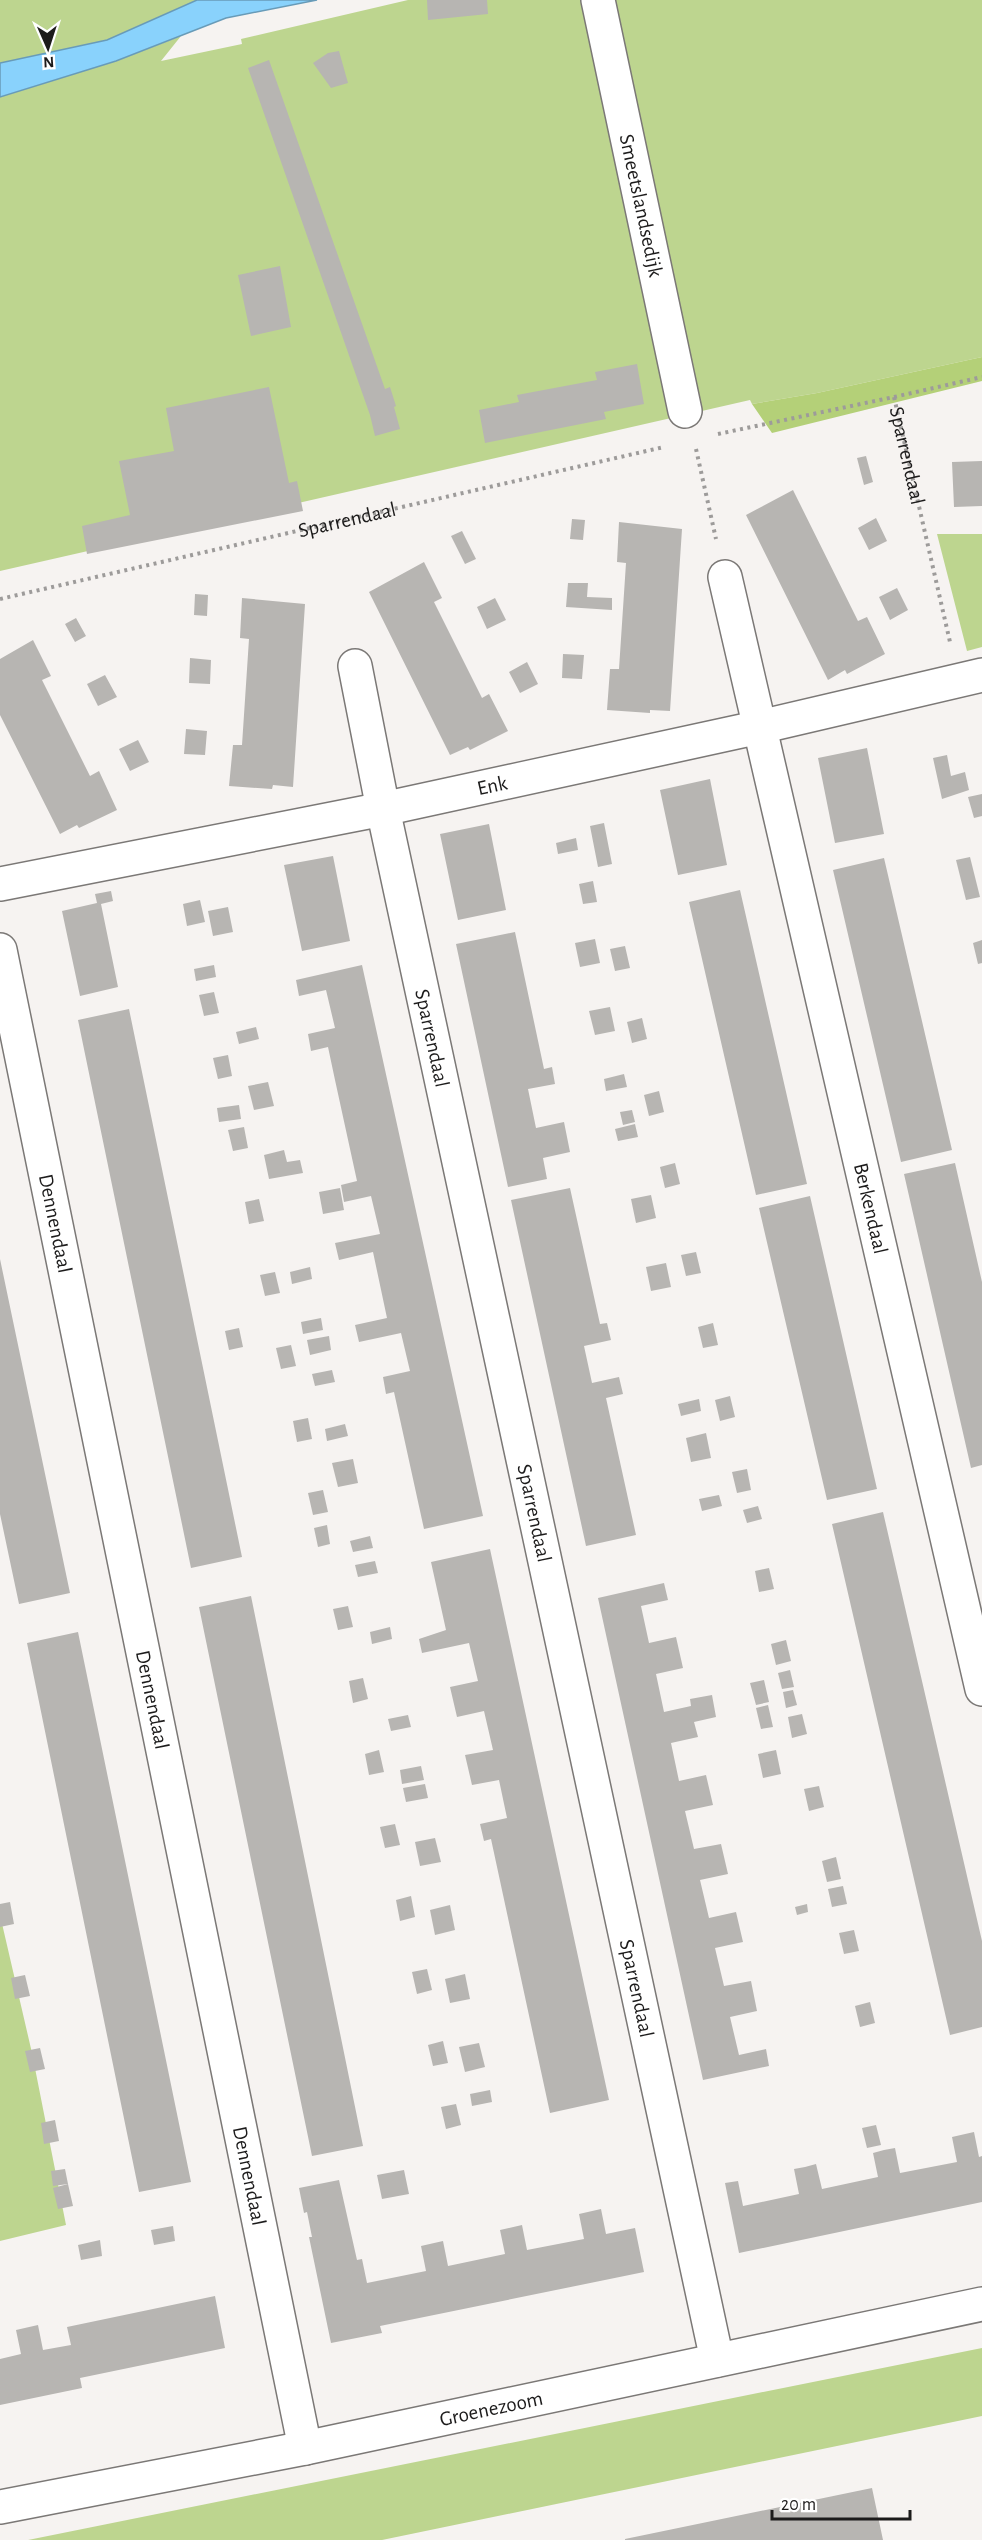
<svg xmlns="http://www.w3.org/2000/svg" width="982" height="2540" viewBox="0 0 982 2540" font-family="'Alegreya Sans',sans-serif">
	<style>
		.green { fill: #bdd58f }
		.forest { fill: #b4d078 }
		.water { fill: #89d2fc; stroke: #689bb8; stroke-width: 1.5 }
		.building { fill: #b7b5b2 }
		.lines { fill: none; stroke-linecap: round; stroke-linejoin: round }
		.minor-casing { stroke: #7b7876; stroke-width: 36 }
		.path { stroke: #9d9b9a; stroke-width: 4; stroke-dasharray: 3 4.5; stroke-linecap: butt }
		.minor { stroke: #fff; stroke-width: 33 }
		.labels { text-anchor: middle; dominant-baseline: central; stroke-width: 6; stroke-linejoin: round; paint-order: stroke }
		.street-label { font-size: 21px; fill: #1c1b1b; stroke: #fff }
	</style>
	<rect width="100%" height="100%" fill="#f6f3f1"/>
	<path class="green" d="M0 0H197L107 40 0 63Z
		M408 0H982V357L817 393 752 404 750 400 0 571V97L116 61 181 36 161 61 242 44 241 39Z
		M937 534H982V647L967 651Z
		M0 1915 32 2053 66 2225 0 2241Z
		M982 2348V2416L382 2540H28Z"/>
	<path class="forest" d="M982 357V381L772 433 752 404 817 393Z"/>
	<path class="water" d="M197 0H317L226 18 116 61 0 97V63L107 40Z"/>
	<path class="building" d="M427 0H487L488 14 428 20Z
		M339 51 348 83 331 88 313 63 328 53Z
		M269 60 385 389 390 387 396 406 394 407 400 429 375 436 370 415 248 68Z
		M280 266 291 327 251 336 238 275Z
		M637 364 644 404 604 412 606 419 485 443 479 410 519 402 517 395 597 380 595 372Z
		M269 387 289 483 297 481 303 511 87 554 82 526 130 515 119 461 174 451 166 408Z
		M866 456 873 482 864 485 857 458Z
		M982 461V506L954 507 952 462Z
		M793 490 858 621 867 617 885 654 847 674 845 670 828 680 746 515Z
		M876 518 887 541 869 550 858 528Z
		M572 519 585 520 583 540 570 539Z
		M619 522 682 529 670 711 650 710V713L607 710 610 669H619L626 563 617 562Z
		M462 531 476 559 465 564 451 536Z
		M424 562 442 598 434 602 482 698 489 694 508 731 470 750 468 747 450 755 369 592Z
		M568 583H588L587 597 612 598V610L566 607Z
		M897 588 908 610 890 620 879 597Z
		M195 594 208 595 207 616 194 615Z
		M242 598 305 604 293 787 273 785 272 789 229 786 233 745H242L249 639 240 638Z
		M495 598 506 620 487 629 477 607Z
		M76 618 86 636 75 642 65 624Z
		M33 640 51 676 42 680 90 776 99 771 117 810 79 828 77 825 60 834 0 715V659Z
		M563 654 584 655 582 679 562 678Z
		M190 658 211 660 210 684 189 683Z
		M527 662 538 684 520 693 509 672Z
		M105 675 117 697 98 706 87 684Z
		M186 729 207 731 205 755 184 754Z
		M138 740 149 762 130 771 119 749Z
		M867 748 884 834 835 843 818 758Z
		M947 755 951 776 965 772 969 790 942 799 933 758Z
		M710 779 727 865 678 875 660 790Z
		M982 794V816L974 818 968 797Z
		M604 823 612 864 598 867 590 826Z
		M489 824 506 910 458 920 440 834Z
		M576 838 578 850 558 854 556 843Z
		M333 856 350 941 302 951 284 865Z
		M970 857 980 897 966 900 956 860Z
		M884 858 952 1150 901 1162 833 870Z
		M593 881 597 902 583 904 579 884Z
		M740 890 807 1184 756 1195 689 902Z
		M111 891 113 901 101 904 118 987 80 996 62 911 97 903 95 894Z
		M200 900 205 922 187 926 183 904Z
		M228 907 233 932 213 936 208 911Z
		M515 932 544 1069 552 1067 555 1084 528 1089 536 1128 564 1122 570 1152 543 1158 547 1179 508 1187 456 944Z
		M595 939 600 963 580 967 575 943Z
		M982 940V963L978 964 973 943Z
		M625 946 630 968 615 971 610 949Z
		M214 965 216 977 196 981 194 969Z
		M362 965 483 1516 424 1529 394 1392 386 1394 383 1377 410 1371 401 1333 359 1342 355 1325 387 1318 373 1252 339 1260 335 1243 380 1234 371 1196 344 1202 341 1185 357 1181 335 1080 328 1047 311 1051 308 1034 335 1028 326 990 299 996 296 980Z
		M214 992 219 1013 204 1016 199 995Z
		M610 1007 615 1031 595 1035 589 1011Z
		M129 1009 242 1557 191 1568 78 1020Z
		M642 1018 647 1039 632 1043 627 1022Z
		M256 1027 259 1039 239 1044 236 1032Z
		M228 1055 232 1076 218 1079 213 1058Z
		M624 1074 627 1087 606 1091 604 1079Z
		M268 1082 274 1106 254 1110 248 1086Z
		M659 1091 664 1112 649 1116 644 1095Z
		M239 1105 241 1119 219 1122 217 1108Z
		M632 1110 635 1122 623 1125 620 1112Z
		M635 1124 638 1137 618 1141 615 1129Z
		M244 1127 248 1148 233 1151 228 1130Z
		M284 1150 287 1162 300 1160 303 1173 269 1179 264 1155Z
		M675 1163 680 1184 665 1188 660 1167Z
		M955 1163 982 1282V1465L971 1468 904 1174Z
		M340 1188 344 1210 323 1214 319 1192Z
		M570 1188 600 1324 607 1323 611 1340 584 1346 592 1383 619 1377 623 1394 606 1398 636 1535 586 1546 511 1200Z
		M651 1195 656 1218 636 1223 631 1199Z
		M810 1196 877 1489 827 1500 759 1208Z
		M259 1199 264 1221 249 1224 245 1202Z
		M696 1252 701 1273 686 1276 681 1255Z
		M0 1259 70 1593 19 1604 0 1514Z
		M666 1263 671 1287 651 1291 646 1267Z
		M310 1267 312 1279 292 1284 290 1272Z
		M275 1272 280 1293 265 1296 260 1275Z
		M321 1318 323 1330 303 1334 301 1322Z
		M713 1323 718 1345 703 1348 698 1327Z
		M239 1328 243 1347 229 1350 225 1331Z
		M329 1336 331 1350 310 1355 307 1340Z
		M291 1345 296 1366 281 1369 276 1348Z
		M332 1370 335 1382 315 1386 312 1374Z
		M730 1396 735 1417 720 1421 715 1400Z
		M699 1399 701 1411 681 1416 678 1404Z
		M308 1418 312 1439 297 1442 293 1421Z
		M345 1424 348 1436 327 1441 325 1429Z
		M706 1433 711 1458 691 1462 686 1438Z
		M353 1459 358 1483 338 1487 332 1463Z
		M747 1469 751 1490 737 1493 732 1472Z
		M323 1490 328 1512 313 1515 308 1493Z
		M719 1495 722 1506 702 1511 699 1499Z
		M758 1506 762 1519 747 1523 743 1510Z
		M883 1512 982 1941V2027L950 2035 832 1524Z
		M327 1525 330 1544 318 1547 314 1528Z
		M370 1536 373 1548 353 1552 350 1541Z
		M490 1549 609 2100 550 2113 491 1839 484 1841 480 1824 507 1818 499 1780 472 1785 465 1755 493 1750 484 1711 457 1717 450 1687 478 1681 469 1643 422 1653 419 1639 446 1630 431 1562Z
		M375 1561 378 1573 358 1577 355 1565Z
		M769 1568 774 1589 759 1592 755 1571Z
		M664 1583 668 1600 641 1606 649 1643 676 1637 683 1668 656 1674 664 1712 691 1706 690 1699 712 1695 716 1717 694 1722 698 1737 671 1743 679 1781 706 1775 713 1805 685 1811 694 1849 721 1844 728 1874 700 1880 709 1918 736 1912 743 1942 715 1948 724 1986 751 1981 757 2011 730 2017 739 2055 766 2049 769 2066 703 2080 598 1598Z
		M251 1596 363 2146 312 2156 199 1607Z
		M348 1606 353 1627 338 1630 333 1609Z
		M390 1627 392 1639 372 1644 370 1632Z
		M78 1632 191 2182 139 2192 27 1643Z
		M786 1640 791 1661 776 1665 771 1644Z
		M790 1670 794 1687 782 1689 778 1673Z
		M363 1678 368 1699 353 1703 349 1681Z
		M764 1680 769 1702 756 1705 750 1683Z
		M793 1690 797 1705 786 1708 783 1692Z
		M768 1705 773 1727 761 1729 756 1708Z
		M802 1714 807 1734 792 1738 788 1717Z
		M408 1715 411 1727 391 1731 388 1719Z
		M379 1750 384 1772 369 1775 365 1754Z
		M776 1750 781 1774 763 1778 758 1754Z
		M421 1766 424 1780 402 1784 400 1770Z
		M425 1784 428 1798 406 1802 403 1788Z
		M819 1786 824 1807 809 1811 804 1789Z
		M395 1824 400 1845 385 1848 380 1827Z
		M435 1838 441 1862 420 1866 415 1842Z
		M836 1857 841 1879 827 1882 822 1861Z
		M843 1886 847 1904 832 1907 828 1889Z
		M411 1896 415 1917 400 1921 396 1900Z
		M10 1902 14 1924 0 1927V1904Z
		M807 1904 808 1912 797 1915 795 1907Z
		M450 1905 455 1930 435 1935 430 1910Z
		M854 1930 859 1951 844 1954 839 1933Z
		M427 1969 432 1990 417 1994 412 1972Z
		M465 1974 470 1999 450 2003 445 1979Z
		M25 1975 30 1996 15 1999 11 1978Z
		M870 2002 875 2023 860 2027 855 2006Z
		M443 2041 448 2063 433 2066 428 2045Z
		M479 2043 485 2067 465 2072 459 2047Z
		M40 2048 45 2069 30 2072 25 2051Z
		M490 2090 492 2102 472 2106 470 2094Z
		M456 2104 461 2125 446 2129 441 2107Z
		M55 2120 59 2141 44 2144 41 2123Z
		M876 2125 881 2145 867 2148 862 2128Z
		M974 2132 979 2157 982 2156V2202L739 2253 725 2183 738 2181 743 2206 799 2194 794 2169 805 2167 816 2164 822 2189 878 2177 873 2153 884 2150 895 2148 900 2173 957 2162 952 2137Z
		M65 2169 68 2184 53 2186 51 2171Z
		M404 2170 409 2194 382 2199 377 2175Z
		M339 2180 357 2260 362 2259 367 2283 426 2271 421 2246 443 2241 448 2266 505 2254 500 2230 522 2225 527 2250 584 2239 579 2214 601 2209 606 2234 635 2228 644 2272 380 2326 382 2333 331 2343 309 2237H312L307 2212 304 2213 299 2188Z
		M68 2184 73 2206 58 2209 53 2188Z
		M173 2226 175 2241 154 2245 151 2230Z
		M100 2240 102 2256 81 2260 78 2245Z
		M215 2296 225 2348 80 2378 82 2388 0 2405V2359L21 2354 16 2330 38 2325 43 2350 71 2345 67 2327Z
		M872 2488 883 2540H625V2539Z"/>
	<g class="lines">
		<defs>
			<g id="minor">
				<path id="s3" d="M598 0 685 411"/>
				<path id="s4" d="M725 577 982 1689"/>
				<path id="s5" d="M355 666 383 809 717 2360"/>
				<path id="s6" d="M0 884 383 809 760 727 982 675"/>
				<path id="s7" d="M0 950 305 2448"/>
				<path id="s8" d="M0 2507 305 2448 982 2304"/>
			</g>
		</defs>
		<use href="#minor" class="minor-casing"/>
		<g class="path">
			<path d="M894 397 982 377"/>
			<path id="s1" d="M718 434 894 397 950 642"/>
			<path d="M696 449 716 539"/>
			<path id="s2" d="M0 599 664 447"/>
		</g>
		<use href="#minor" class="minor"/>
	</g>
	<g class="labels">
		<g class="street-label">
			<text stroke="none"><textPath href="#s3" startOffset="210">Smeetslandsedijk</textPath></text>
			<text stroke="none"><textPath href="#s1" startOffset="240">Sparrendaal</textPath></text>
			<text stroke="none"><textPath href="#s2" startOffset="356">Sparrendaal</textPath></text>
			<text stroke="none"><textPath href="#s6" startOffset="502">Enk</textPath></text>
			<text stroke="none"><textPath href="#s5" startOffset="380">Sparrendaal</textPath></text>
			<text stroke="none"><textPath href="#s4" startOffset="648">Berkendaal</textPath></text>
			<text stroke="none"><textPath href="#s7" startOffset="279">Dennendaal</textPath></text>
			<text stroke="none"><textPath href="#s5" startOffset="866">Sparrendaal</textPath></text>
			<text stroke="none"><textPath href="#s7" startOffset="765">Dennendaal</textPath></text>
			<text stroke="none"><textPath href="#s5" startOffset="1352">Sparrendaal</textPath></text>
			<text stroke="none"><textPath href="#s7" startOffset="1251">Dennendaal</textPath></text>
			<text stroke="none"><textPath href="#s8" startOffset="501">Groenezoom</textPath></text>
		</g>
	</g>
	<g transform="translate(48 48) rotate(177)" stroke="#ffffff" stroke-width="4.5" paint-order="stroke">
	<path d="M0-4.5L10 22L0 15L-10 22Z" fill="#1c1b1b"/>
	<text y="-9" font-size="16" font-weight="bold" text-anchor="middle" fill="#1c1b1b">N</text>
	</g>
	<path d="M772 2510v9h138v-9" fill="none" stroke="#1c1b1b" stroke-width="3"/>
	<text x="781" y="2510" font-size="18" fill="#1c1b1b" stroke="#ffffff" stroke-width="4.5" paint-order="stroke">20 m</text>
</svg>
